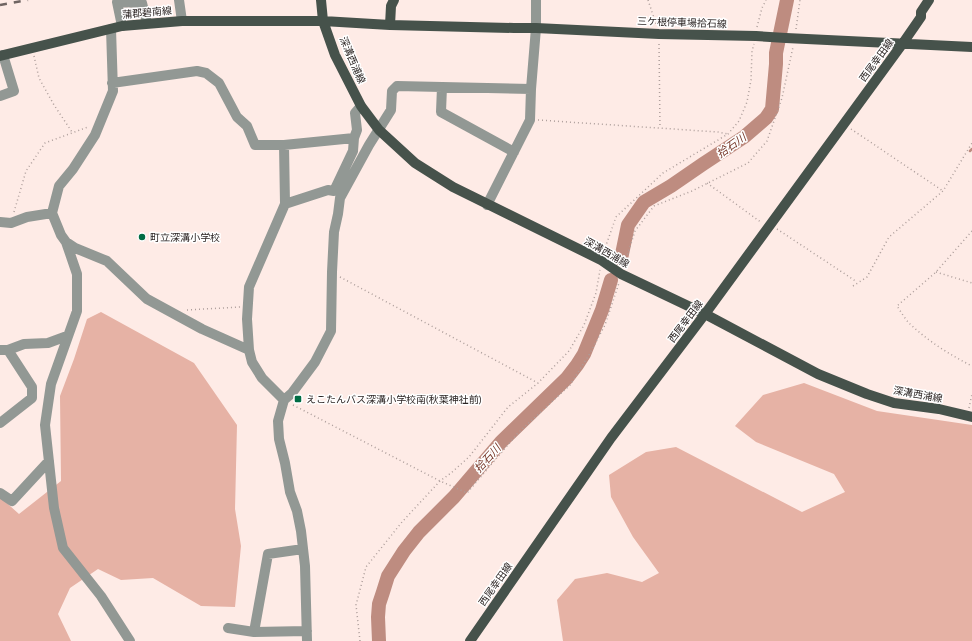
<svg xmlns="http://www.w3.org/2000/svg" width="972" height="641" viewBox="0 0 972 641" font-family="Lato,'Noto Sans JP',sans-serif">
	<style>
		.forest { fill: #e6b2a5 }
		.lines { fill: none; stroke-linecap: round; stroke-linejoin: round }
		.stream { stroke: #be8c80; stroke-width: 2.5 }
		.river { stroke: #be8c80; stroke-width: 14 }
		.path { stroke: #ad9e9b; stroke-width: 1.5; stroke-dasharray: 1 3; stroke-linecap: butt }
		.minor { stroke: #929894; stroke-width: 10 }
		.major { stroke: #46524b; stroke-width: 10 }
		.rail { stroke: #6f6462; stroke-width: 2.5; stroke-dasharray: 7 7; stroke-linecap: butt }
		.poi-dot { fill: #006c44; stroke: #fff; stroke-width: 1.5 }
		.labels { text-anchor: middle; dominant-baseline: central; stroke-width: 3; stroke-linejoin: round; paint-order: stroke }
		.street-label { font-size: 10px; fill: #2c2524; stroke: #fff }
		.poi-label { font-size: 10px; fill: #2c2524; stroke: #fff; text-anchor: start }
		.water-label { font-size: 11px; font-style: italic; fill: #753526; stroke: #fff }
	</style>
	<rect width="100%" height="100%" fill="#feebe6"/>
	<path class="forest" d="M101 312 194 363 237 425 235 509 241 546 235 607 201 606 153 578 121 580 98 569 70 588 58 614 71 641H0V497L19 514 61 481 60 396 74 359 87 319Z
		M804 383 877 411 972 425V641H563L557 600 575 579 607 573 642 582 659 573 633 537 611 497 609 475 646 452 676 447 802 512 845 492 834 474 756 442 735 426 763 395Z"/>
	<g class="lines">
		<path class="stream" d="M970 151 972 149"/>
		<path class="river" d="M621 259 628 225 644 202 671 186 703 164 744 137 766 118 772 109 776 64V53L787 0
			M379 641 378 617 379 604 383 592 388 576 404 551 419 532 454 497 501 442 567 378 577 365 584 354 602 310 611 280"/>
		<path class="path" d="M648 0 656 24
			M757 27 762 8 766 0
			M796 29 800 0
			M659 44 660 128
			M34 56 39 78 54 105 72 132
			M538 120 718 132 728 134
			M851 129 943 191
			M707 183 762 223
			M14 212 26 171 45 143 88 127
			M777 229 857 282
			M972 231 936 272 897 306C901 312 905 319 910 324 928 341 950 355 972 366
			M604 251 616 217 663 173 728 134 739 121 747 102 751 80 752 51 754 44
			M624 266 635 231 654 206 692 191 748 163 767 141 782 98 793 47
			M936 272 972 283
			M340 277 538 383
			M853 286 867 277 889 237 943 191 972 143
			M187 310 240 307
			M293 405 440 481 467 493 518 433 570 385 589 355 605 325 619 283
			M969 408 972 394
			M360 641 356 605 366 567 402 522 440 481 451 473 469 457 508 407 538 383 569 351 584 325 596 293 600 270"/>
		<path class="minor" d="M179 0 182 21
			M122 26 117 2 142 3 147 23
			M111 29 113 91 95 135 73 169 59 186 52 213 61 235 66 242 77 274V311L51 384 45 425 54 508 63 548 101 596 130 641
			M112 83 197 71 206 73 219 83 237 117 247 126 255 145H284L285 204 249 287 247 319 249 350 252 362 262 378 284 400
			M442 87 441 112 514 152
			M0 96 14 91 3 55
			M284 145 354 138
			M285 204 328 190 334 191 353 151 354 138 357 130 355 113 361 106
			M487 205 530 120 531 89
			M0 222 11 223 27 217 52 213
			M66 242 75 248 107 261 147 299 202 329 249 350
			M0 350H8L24 344 48 343 67 336
			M0 423 32 398V387L8 350
			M0 493 12 501 49 461
			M228 628 254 632 307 631
			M254 632 268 554 303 549
			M307 641 305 566 301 531 297 511 290 492 285 463 279 439 278 421 284 400 292 393 315 362 331 331 332 272 334 232 338 214 340 198 369 145 391 110 392 91 397 86 531 89 536 28V0"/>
		<path class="major" d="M321 0 323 21 335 55 361 106 379 130 415 163 453 187 601 260 621 274 705 314 818 374 867 394 894 403 939 409 972 417
			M390 25 391 6 394 0
			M0 56 122 26 182 21H323L390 25 514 28H536L659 34 756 36 786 38 972 47
			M470 641 611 438 705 314 903 43 921 17V12L929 0"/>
		<path class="rail" d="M0 5 28 0"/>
	</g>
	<g class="poi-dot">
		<circle cx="142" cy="237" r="4"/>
		<rect x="294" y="395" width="8" height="8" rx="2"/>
	</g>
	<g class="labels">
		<g class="street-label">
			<text transform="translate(147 12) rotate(-5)">蒲郡碧南線</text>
			<text transform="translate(682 22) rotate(2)">三ケ根停車場拾石線</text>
			<text transform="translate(353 60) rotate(67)">深溝西浦線</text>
			<text transform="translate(876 60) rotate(-54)">西尾幸田線</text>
			<text transform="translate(607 252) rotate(30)">深溝西浦線</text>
			<text transform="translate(685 321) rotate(-53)">西尾幸田線</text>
			<text transform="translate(918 394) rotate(10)">深溝西浦線</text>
			<text transform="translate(495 584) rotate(-55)">西尾幸田線</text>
		</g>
		<g class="poi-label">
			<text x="150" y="237">町立深溝小学校</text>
			<text x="306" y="399">えこたんバス深溝小学校南(秋葉神社前)</text>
		</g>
		<g class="water-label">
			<text transform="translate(731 145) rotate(-35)">拾石川</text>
			<text transform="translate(487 458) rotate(-48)">拾石川</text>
		</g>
	</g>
</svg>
